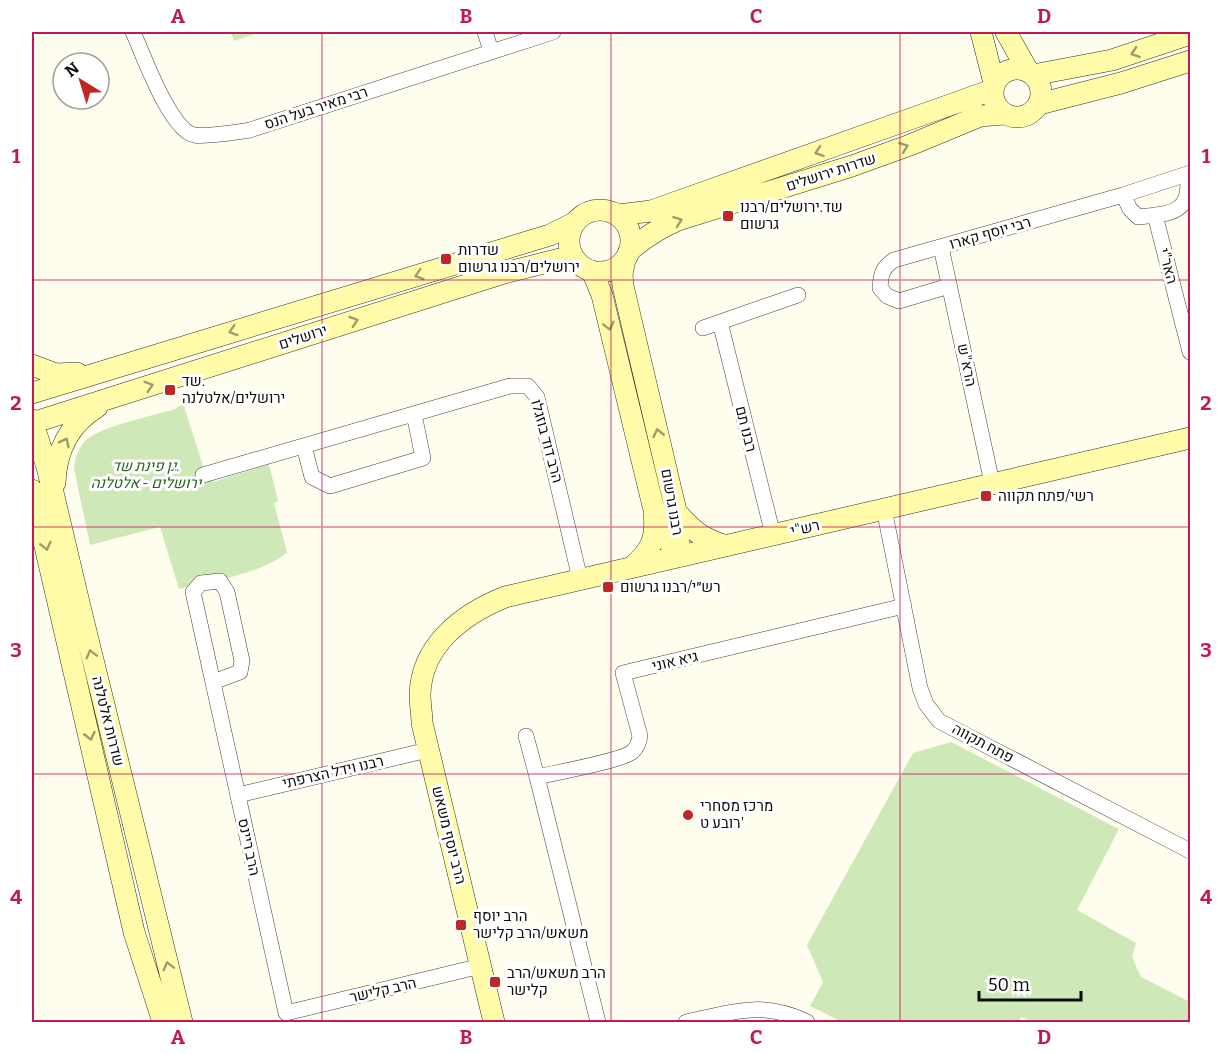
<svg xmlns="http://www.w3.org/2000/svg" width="1222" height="1054" viewBox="0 0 1222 1054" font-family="Bitter,Heebo,serif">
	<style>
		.green { fill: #cee9b7 }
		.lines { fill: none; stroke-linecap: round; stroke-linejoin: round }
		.street-casing { stroke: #404040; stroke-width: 16 }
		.secondary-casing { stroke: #2f2f2f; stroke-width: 22 }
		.street { stroke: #fff; stroke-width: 15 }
		.secondary { stroke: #fffba8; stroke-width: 21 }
		.oneway { stroke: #9e9c6a }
		.grid { fill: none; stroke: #c2185b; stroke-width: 1.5; stroke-opacity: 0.55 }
		.poi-dot { fill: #bd2825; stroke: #fff; stroke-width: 2 }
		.labels { text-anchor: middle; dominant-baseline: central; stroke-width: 6; stroke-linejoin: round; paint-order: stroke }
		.street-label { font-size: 15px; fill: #0d0d0d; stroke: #fff }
		.poi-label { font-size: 15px; fill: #0d0d0d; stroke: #fff; text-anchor: start }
		.park-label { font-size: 15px; font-style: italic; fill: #27651d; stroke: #fff }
		.neatline { fill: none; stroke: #c2185b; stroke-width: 2 }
		.grid-label { font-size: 20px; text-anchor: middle; font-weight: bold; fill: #c2185b }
	</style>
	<rect width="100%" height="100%" fill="#fffded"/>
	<path class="green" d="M231 32H261L234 41Z
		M183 403 204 469 213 482 269 464 278 501 274 503 287 553C259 574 213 581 179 589L160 527 90 545 74 468C75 458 78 449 85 441 100 426 153 416 175 409Z
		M951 742 1119 829 1077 910 1136 943 1132 957 1141 977 1190 1002V1022H1033L1021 1017 1018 1022H842L810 1006 823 982 807 945 913 753Z"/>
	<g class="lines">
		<defs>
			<path id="street" d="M133 32C143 54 170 130 194 135 206 137 237 132 250 130L553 32
				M485 32 491 51
				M1123 195 1130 209 1138 217C1170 214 1193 213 1187 175
				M1155 215 1190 352
				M941 247 992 483
				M949 286 899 301 887 296 880 288C881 274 882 268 894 260L1123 195 1190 173
				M720 322 773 535
				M703 328 798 295
				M304 446 312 477 330 486 423 458 414 414
				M203 475 510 386H528L537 397 580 579
				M884 509 920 688 926 704 939 721 1190 851
				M213 682 240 672 242 661 227 592 220 581 201 583 193 592 286 1013 481 966
				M526 736 537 777
				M238 795 428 750
				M598 1022 537 777C554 773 621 761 632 752 637 748 639 742 640 736L623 673 904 606
				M686 1022C732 1012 763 1000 807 1022"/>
			<path id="secondary" d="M981 32 994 83
				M1006 32 1028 71
				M993 93a24 24 0 1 1 48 0a24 24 0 1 1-48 0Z
				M1033 75 1112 60 1190 34
				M1039 104 1121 83 1190 61
				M569 241a31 31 0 1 1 62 0a31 31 0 1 1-62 0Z
				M618 215 651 211 992 90
				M629 251C645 237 659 228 678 220L852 166 910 145 980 116 1004 114
				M625 260 622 274 623 286 676 511 679 544 678 557
				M592 271 602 295 653 506 664 533 677 556
				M32 365 56 374 77 373
				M32 393 550 235 574 223
				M32 420 47 467 81 611 182 1022
				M32 423 504 273 560 259 576 261
				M55 483C56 452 69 424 97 407
				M32 490 134 932 163 1022
				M676 511C692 531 702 538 726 546
				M632 567C651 551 657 538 654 513
				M494 1022 422 723C422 714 420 704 420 695 421 645 463 614 505 597L1190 438"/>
		</defs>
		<use href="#street" class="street-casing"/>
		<use href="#secondary" class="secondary-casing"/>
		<use href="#street" class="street"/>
		<use href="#secondary" class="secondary"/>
	</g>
	<defs><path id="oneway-chevron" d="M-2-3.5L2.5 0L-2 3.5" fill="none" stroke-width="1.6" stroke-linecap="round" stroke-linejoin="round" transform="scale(1.5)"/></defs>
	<g class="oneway">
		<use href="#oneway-chevron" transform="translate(1135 53) rotate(161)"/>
		<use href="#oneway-chevron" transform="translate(904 147) rotate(-21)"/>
		<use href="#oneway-chevron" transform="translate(819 152) rotate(161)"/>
		<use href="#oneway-chevron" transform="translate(678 221) rotate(-20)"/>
		<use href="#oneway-chevron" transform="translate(419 275) rotate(163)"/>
		<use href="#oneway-chevron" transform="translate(354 321) rotate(-18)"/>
		<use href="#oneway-chevron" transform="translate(609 326) rotate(76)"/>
		<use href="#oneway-chevron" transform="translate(233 331) rotate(163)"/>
		<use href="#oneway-chevron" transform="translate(149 386) rotate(-17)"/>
		<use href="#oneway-chevron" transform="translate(658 433) rotate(-103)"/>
		<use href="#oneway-chevron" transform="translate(65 442) rotate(-64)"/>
		<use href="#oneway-chevron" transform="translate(46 546) rotate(77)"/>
		<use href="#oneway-chevron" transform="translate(91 654) rotate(-104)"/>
		<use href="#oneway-chevron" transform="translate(90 736) rotate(77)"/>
		<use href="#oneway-chevron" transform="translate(168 966) rotate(-104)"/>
	</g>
	<path class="grid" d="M322 32V1022M611 32V1022M900 32V1022M32 280H1190M32 527H1190M32 774H1190"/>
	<g class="poi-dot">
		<rect x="722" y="210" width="12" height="12" rx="3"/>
		<rect x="440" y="253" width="12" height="12" rx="3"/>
		<rect x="164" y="384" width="12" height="12" rx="3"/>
		<rect x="980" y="490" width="12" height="12" rx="3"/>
		<rect x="602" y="581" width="12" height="12" rx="3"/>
		<circle cx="688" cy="815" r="6"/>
		<rect x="455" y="919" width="12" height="12" rx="3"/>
		<rect x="489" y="976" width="12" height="12" rx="3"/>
	</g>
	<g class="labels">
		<g class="street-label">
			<text transform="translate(316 108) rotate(-18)">רבי מאיר בעל הנס</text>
			<text transform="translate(831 172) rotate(-18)">שדרות ירושלים</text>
			<text transform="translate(990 233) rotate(-16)">רבי יוסף קארו</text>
			<text transform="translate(1168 266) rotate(75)">האר"י</text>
			<text transform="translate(303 337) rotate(-18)">ירושלים</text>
			<text transform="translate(967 365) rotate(78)">הרא"ש</text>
			<text transform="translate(746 429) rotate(76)">רבנו תם</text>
			<text transform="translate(547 441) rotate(75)">הרב דוד בוזגלו</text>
			<text transform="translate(672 502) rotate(80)">רבנו גרשום</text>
			<text transform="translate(805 528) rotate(-13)">רש"י</text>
			<text transform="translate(675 661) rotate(-13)">גיא אוני</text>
			<text transform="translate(108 721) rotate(76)">שדרות אלטלנה</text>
			<text transform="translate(983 743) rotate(28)">פתח תקווה</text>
			<text transform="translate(333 772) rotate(-13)">רבנו וידל הצרפתי</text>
			<text transform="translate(449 835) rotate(76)">הרב יוסף משאש</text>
			<text transform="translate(249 847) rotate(78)">הרב ריינס</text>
			<text transform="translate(383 990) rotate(-13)">הרב קלישר</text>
		</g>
		<g class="poi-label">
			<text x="740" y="207">שד.ירושלים/רבנו<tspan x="740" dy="17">גרשום</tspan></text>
			<text x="458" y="250">שדרות<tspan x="458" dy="17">ירושלים/רבנו גרשום</tspan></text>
			<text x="182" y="381">שד.<tspan x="182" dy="17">ירושלים/אלטלנה</tspan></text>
			<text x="998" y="496">רשי/פתח תקווה</text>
			<text x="620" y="587">רש״י/רבנו גרשום</text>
			<text x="700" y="806">מרכז מסחרי<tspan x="700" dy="17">רובע ט'</tspan></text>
			<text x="473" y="916">הרב יוסף<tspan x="473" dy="17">משאש/הרב קלישר</tspan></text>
			<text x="507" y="973">הרב משאש/הרב<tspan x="507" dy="17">קלישר</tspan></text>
		</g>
		<g class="park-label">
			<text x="146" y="466">גן פינת שד.<tspan x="146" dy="17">ירושלים - אלטלנה</tspan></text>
		</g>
	</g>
	<rect width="1222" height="1054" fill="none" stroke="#ffffff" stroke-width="66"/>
	<g transform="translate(81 81) rotate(322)"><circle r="28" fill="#ffffff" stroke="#9e9e9e" stroke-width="1.5"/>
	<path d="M0-4.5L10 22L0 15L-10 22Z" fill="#bd2825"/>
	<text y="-9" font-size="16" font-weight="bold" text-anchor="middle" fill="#0d0d0d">N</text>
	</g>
	<path d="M979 991v9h102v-9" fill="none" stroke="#0d0d0d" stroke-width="3"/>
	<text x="988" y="991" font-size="18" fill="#0d0d0d" stroke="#ffffff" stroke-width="4.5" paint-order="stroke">50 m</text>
	<rect x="33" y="33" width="1156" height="988" class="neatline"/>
	<g class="grid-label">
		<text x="178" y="23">A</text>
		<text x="466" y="23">B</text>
		<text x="756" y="23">C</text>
		<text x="1044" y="23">D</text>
		<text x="16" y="163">1</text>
		<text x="1206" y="163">1</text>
		<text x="16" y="410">2</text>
		<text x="1206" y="410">2</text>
		<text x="16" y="657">3</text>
		<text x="1206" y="657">3</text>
		<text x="16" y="904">4</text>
		<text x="1206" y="904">4</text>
		<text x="178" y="1044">A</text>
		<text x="466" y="1044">B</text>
		<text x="756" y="1044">C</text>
		<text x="1044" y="1044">D</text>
	</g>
</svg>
